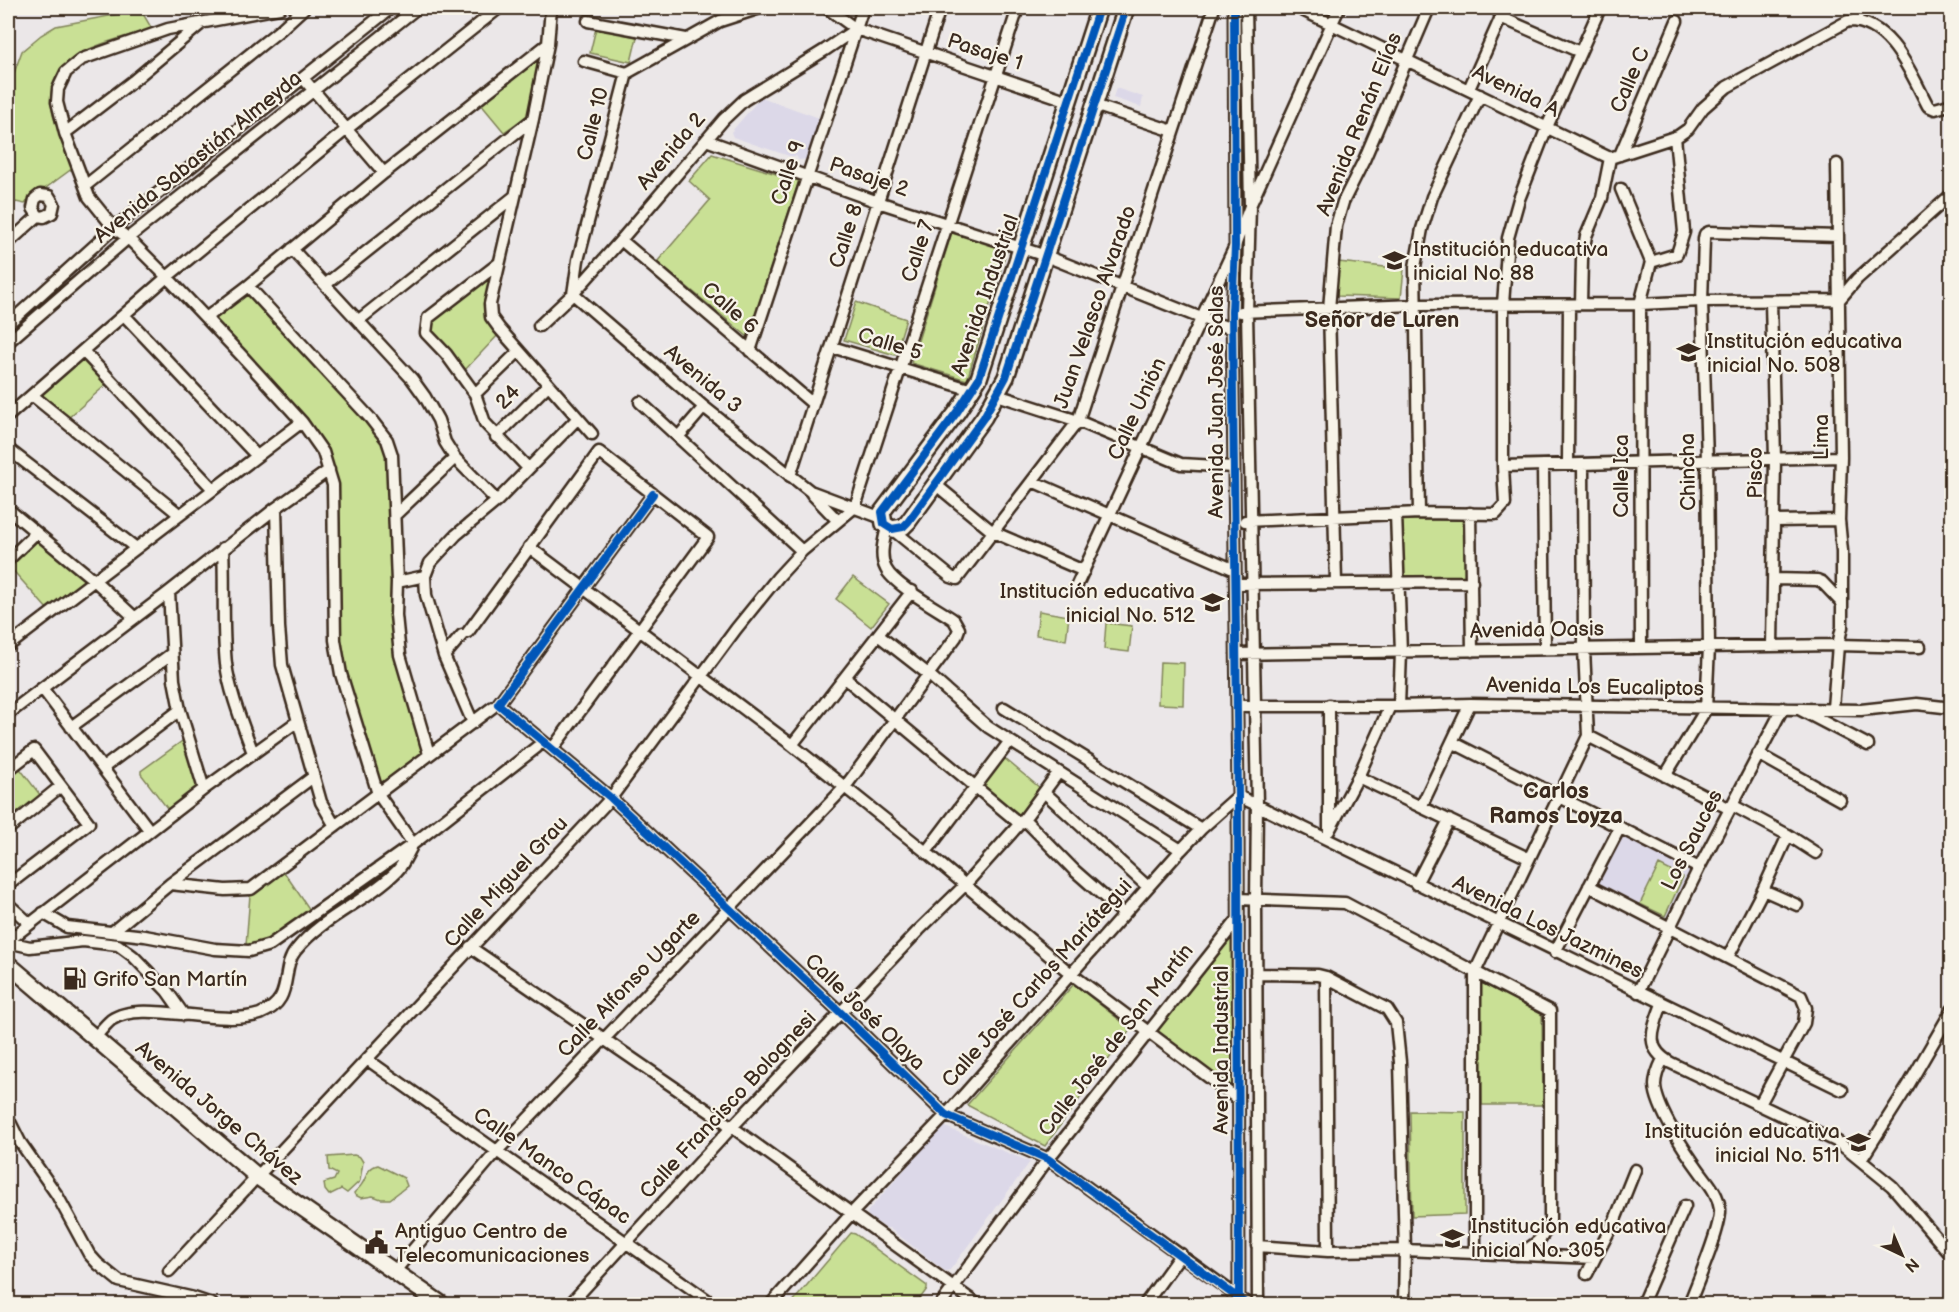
<svg xmlns="http://www.w3.org/2000/svg" width="1959" height="1312" viewBox="0 0 1959 1312" font-family="'Balsamiq Sans',sans-serif">
	<style>
		.built { fill: #dcd8e8 }
		.green { fill: #c9e095; stroke: #82855a; stroke-width: 1.5 }
		.lines { fill: none; stroke-linecap: round; stroke-linejoin: round }
		.street-casing { stroke: #3b2a1e; stroke-width: 15 }
		.secondary-casing { stroke: #3b2a1e; stroke-width: 20 }
		.street { stroke: #f7f3e8; stroke-width: 10 }
		.secondary { stroke: #f7f3e8; stroke-width: 15 }
		.cycleway-casing { stroke: #f7f3e8; stroke-width: 11 }
		.cycleway { stroke: #0057b8; stroke-width: 8 }
		.labels { text-anchor: middle; dominant-baseline: central; stroke-width: 4.5; stroke-linejoin: round; paint-order: stroke }
		.street-label { font-size: 21px; fill: #3b2a1e; stroke: #f7f3e8 }
		.poi-label { font-size: 21px; fill: #3b2a1e; stroke: #f7f3e8; text-anchor: start }
		.neighbourhood-label { font-size: 22px; font-weight: bold; fill: #3b2a1e; stroke: #f7f3e8 }
	</style>
	<rect width="100%" height="100%" fill="#ebe7e8"/>
	<filter id="ink" filterUnits="userSpaceOnUse"><feTurbulence type="fractalNoise" baseFrequency=".0167" numOctaves="2"/><feDisplacementMap in="SourceGraphic" scale="12" xChannelSelector="R" yChannelSelector="G"/><feConvolveMatrix kernelMatrix="1 2 1 2 8 2 1 2 1" color-interpolation-filters="sRGB"/></filter>
	<g filter="url(#ink)">
		<path class="built" d="M1116 88 1143 97 1141 107 1113 98Z
			M761 97 822 119 807 159 799 160 796 156H789L733 137 731 132Z
			M1621 835 1694 870 1668 924 1595 885Z
			M943 1126 1030 1162 950 1270 945 1271 889 1228H886L868 1216 867 1212Z"/>
		<path class="green" d="M130 12H142L152 29C108 43 38 52 53 115 58 133 67 151 73 168L43 190 35 192 25 204 16 202 8 209V122L10 84 22 51 41 35 56 26Z
			M596 28 637 37 631 62 590 53Z
			M530 61 539 62 541 68 531 113 504 132 480 103Z
			M712 154 799 181 748 337 657 262 710 200 689 181Z
			M952 232 1007 249 967 380 911 363Z
			M1338 262 1404 269 1401 298 1337 296Z
			M488 277H490C497 303 473 307 499 334L465 370 429 328V324Z
			M243 293 249 294 372 427 383 443 390 463 392 594 425 752 385 784 381 783 377 778 343 661 338 602V484L332 461 321 440 214 319 216 314Z
			M856 302 906 319 895 355 844 340Z
			M79 358H84L107 384 68 418 40 395 42 389Z
			M1400 520H1467V576L1400 577Z
			M35 541 40 542 83 576 84 583 48 610 9 566Z
			M853 577 889 604 871 627 836 599Z
			M1039 611 1069 616 1066 640 1036 635Z
			M1106 623 1132 626 1129 652 1104 649Z
			M1160 662 1184 663 1183 705 1158 704Z
			M185 739 199 786 170 812 141 774V771Z
			M1004 758 1040 788 1018 818 981 787Z
			M18 766 41 796 8 822V774Z
			M1659 865 1683 877 1665 916 1640 904Z
			M284 872 310 910C291 922 269 945 246 945L250 895Z
			M1231 938 1233 1091 1154 1031Z
			M1480 982 1542 1014 1543 1105H1482Z
			M1074 984 1131 1029 1045 1146 967 1105Z
			M1410 1111 1465 1112V1214L1412 1216Z
			M354 1155 360 1157 363 1162 360 1181 347 1193 341 1189 329 1195 325 1190 324 1183 334 1180 337 1174 329 1170 328 1157Z
			M378 1165 404 1178 407 1186 390 1199H381L373 1196 361 1198 355 1195 354 1193C356 1190 360 1188 362 1184 367 1177 366 1168 378 1165Z
			M851 1233 855 1234 927 1286V1289L916 1304H791Z"/>
		<g class="lines">
			<defs>
				<path id="street" d="M280 8 168 29 82 59 66 72 58 89 57 102 65 133 89 197 114 228 128 238 167 277 241 355 302 422 323 452 333 485 335 640 341 674 378 794 413 844
					M551 8 548 44 533 119 490 304 491 317 499 328 592 434
					M760 8 720 21 627 73 578 260 573 294 704 407 810 491 882 518
					M827 8 856 29 1069 101
					M1234 8 1235 246 1232 312 1238 796 1239 1304
					M1246 8 1250 206 1247 312 1257 804
					M1298 8 1610 158
					M1500 17 1580 52
					M588 21 686 39
					M1856 21 1860 8
					M584 61 627 73
					M303 78 384 173
					M1469 89 1505 8
					M1094 105 1173 131
					M65 133 133 81 202 23
					M706 140 878 202 1046 256 1201 318 1232 329
					M1620 155 1677 21
					M1610 158 1678 136 1688 129 1703 108 1727 87 1848 21C1891 20 1911 74 1928 106L1935 109 1952 104
					M85 186 280 30 304 8
					M1621 189 1651 262 1677 254 1684 232 1675 137
					M621 240 813 404
					M8 243 38 216 44 217 52 213 54 204 49 196 40 195 35 199 33 208 38 216
					M292 249 412 379 425 397 438 420 445 442 455 458 497 501
					M498 264 428 318 426 333 446 354 475 394 485 423 528 468
					M326 284 533 119
					M248 286 370 418 387 440 392 455 397 582 396 615 400 655 429 754
					M1771 301 1775 459 1772 646
					M1581 304 1582 259 1586 236 1602 198 1610 158
					M1241 312 1415 305 1640 304 1702 301 1839 300 1857 279 1952 194
					M124 315 256 455
					M206 318 248 286 384 173 548 44
					M359 320 515 196
					M8 324 114 228 391 8
					M539 326 573 294 621 240 724 119 744 100 825 50 856 29
					M8 342 128 238 417 8
					M832 347 972 390
					M83 351 213 489
					M750 351 863 8
					M475 394 518 352
					M32 395 180 515
					M997 395 1078 421 1181 464 1234 467
					M640 402 802 551
					M8 416 167 277 347 129 499 8
					M679 436 704 407
					M496 437 548 385
					M8 449 136 548
					M1568 464 1569 305
					M1543 465 1545 649
					M1503 466 1841 457
					M790 476 940 8
					M1032 481 1235 570
					M935 484 993 532 1084 571
					M653 494 498 704 611 798 841 1013 946 1115 1048 1159 1248 1304
					M812 494 837 520
					M855 507 1018 8
					M276 508 279 627 282 665 321 802 335 826
					M8 509 94 580 134 617
					M1419 513 1415 267 1422 229 1432 197 1480 95
					M1470 513 1472 651
					M1396 514 1401 652 1399 706
					M395 515 455 458
					M1245 521 1419 513 1496 514 1505 504 1503 466V304L1508 238 1519 199 1547 127 1600 8
					M1775 521 1839 520
					M892 529 951 577 957 579 1078 421 1214 8
					M529 547 792 745 926 852 1070 973 1239 1100
					M223 548C225 587 222 625 226 664 230 694 243 725 253 753
					M8 560 36 533
					M1775 579 1817 580 1822 582 1842 603
					M397 582 425 576
					M1336 582 1329 309 1336 226 1343 202 1364 160 1429 8
					M1235 584 1472 582
					M1075 589 1235 246 1250 206 1339 8
					M169 592 174 680 180 710 204 789
					M468 632 599 452 708 537 553 748
					M878 635 928 674 988 727 1181 850
					M8 646 302 422
					M1641 648 1640 304 1651 262
					M1236 654 1838 645 1920 647
					M444 656 462 635
					M845 678 1020 824
					M42 688 150 831
					M1329 705V831
					M1237 706H1399L1470 704 1861 710 1917 704 1952 708
					M1004 708 1201 829
					M1833 708 1838 645 1842 627V551L1839 520 1841 457 1837 164
					M1799 709 1868 745
					M8 714 169 592 276 508 329 470
					M473 723 444 656 426 595 425 576 430 563 456 535 497 501 577 419
					M71 727 171 654
					M1588 736 1730 809
					M1452 742 1699 868
					M792 745 912 591
					M1758 754 1840 800
					M103 768 180 710
					M8 770 34 750 89 823 8 885
					M1665 776 1706 709 1709 647 1707 460 1702 301 1704 239 1705 234 1709 232 1838 236
					M1358 777 1528 858
					M1044 792 1148 887
					M1238 796 1842 1090
					M1257 803 1256 901 1258 1304
					M1732 805 1788 835 1816 853
					M1421 807 1470 704
					M1024 819 1075 871 1124 914
					M8 829 61 786
					M1329 831 1358 777 1390 706
					M926 852 1010 741
					M170 884 225 890 251 889 493 707
					M1416 884 1449 820
					M1589 886 1801 996 1806 1008 1804 1023 1760 1104
					M1763 890 1797 905
					M1238 899 1345 903 1475 972V1252
					M8 904 29 923
					M43 913 67 927 145 936 215 949 249 951 270 945 413 844 537 747
					M112 932 170 884 313 777
					M8 941 204 789 298 721
					M8 942 30 947 83 941 118 945 133 956 167 991 184 1015
					M470 947 732 1127 977 1304
					M1555 952 1620 827
					M1728 957 1763 890 1788 835
					M1256 974 1318 975 1326 977 1387 1009 1396 1023 1400 1062 1405 1250 1404 1304
					M1326 977 1328 1251
					M1638 992 1699 868 1783 708
					M1662 1004C1653 1029 1643 1048 1671 1063L1838 1142 1892 1186 1952 1256
					M95 1037C100 1032 105 1025 111 1020 141 998 219 1028 260 1014 296 1000 279 970 296 950 323 916 366 902 397 871 403 865 407 855 411 848
					M1663 1059C1659 1067 1655 1076 1655 1085 1656 1109 1687 1154 1701 1173 1710 1185 1718 1194 1720 1209 1722 1226 1696 1286 1689 1304
					M368 1060 713 1304
					M8 1118 20 1142 57 1195 89 1254 98 1264 119 1281 194 1298 212 1304
					M1861 1160 1908 1086 1952 1010
					M1257 1246 1328 1251 1405 1250 1595 1258 1615 1220 1635 1170
					M1517 1255C1534 1246 1544 1239 1550 1221V1011L1475 972 1588 736 1584 649 1583 464
					M169 1271 611 798 736 629 778 577 802 551 855 507
					M394 1272 497 1151 845 787 956 637 959 629 954 620C938 609 894 585 886 569 879 556 884 540 887 527
					M1587 1274 1595 1258
					M570 1304 732 1127 919 930 964 886 1024 819 1058 773
					M771 1304 851 1214 946 1115 1181 850 1201 829 1238 796
					M941 1304 1048 1159 1239 918
					M1145 1304 1181 1254
					M1642 1304 1685 1206"/>
				<path id="secondary" d="M1099 8 979 378 957 412 882 512 884 524 892 529 903 527 908 522 984 417 1006 377 1126 8
					M8 964 258 1177 441 1304"/>
			</defs>
			<use href="#street" class="street-casing"/>
			<use href="#secondary" class="secondary-casing"/>
			<use href="#street" class="street"/>
			<use href="#secondary" class="secondary"/>
			<defs>
				<path id="cycleway" d="M1099 8 979 378 957 412 882 512 884 524 892 529 903 527 908 522 984 417 1006 377 1126 8
					M1234 8 1235 246 1232 312 1238 796 1239 1304
					M653 494 498 704 611 798 841 1013 946 1115 1048 1159 1245 1303"/>
			</defs>
			<use href="#cycleway" class="cycleway-casing"/>
			<use href="#cycleway" class="cycleway"/>
		</g>
	</g>
	<defs>
		<symbol id="school-bare" viewBox="-9 -9 18 18"><path d="M0-5L7-2L0 1L-7-2ZM-4 1L0 2.5L4 1V4Q0 6-4 4Z" fill="#3b2a1e" stroke="#f7f3e8" stroke-width="2.5" paint-order="stroke"/></symbol>
		<symbol id="fuel-bare" viewBox="-9 -9 18 18"><path d="M-5.5-6h7V0h2V4h1.3V-2.5L3-4.5l.8-.8L6-3V5H2.5V1h-1V6h-7ZM-4.2-4.7v3.2H.2V-4.7Z" fill="#3b2a1e" stroke="#f7f3e8" stroke-width="2.5" paint-order="stroke"/></symbol>
		<symbol id="civic-bare" viewBox="-9 -9 18 18"><path d="M-.6-6.5H3V-4.5H.6V-3L4-1V1h2V6H-6V1h2V-1L-.6-3ZM-1.2 2.5V6h2.4V2.5Z" fill="#3b2a1e" stroke="#f7f3e8" stroke-width="2.5" paint-order="stroke"/></symbol>
	</defs>
	<g fill-rule="evenodd">
		<use href="#school-bare" x="1378" y="244" width="33" height="33"/>
		<use href="#school-bare" x="1672" y="336" width="33" height="33"/>
		<use href="#school-bare" x="1196" y="586" width="33" height="33"/>
		<use href="#fuel-bare" x="58" y="962" width="33" height="33"/>
		<use href="#school-bare" x="1842" y="1126" width="33" height="33"/>
		<use href="#school-bare" x="1436" y="1222" width="33" height="33"/>
		<use href="#civic-bare" x="360" y="1226" width="33" height="33"/>
	</g>
	<g class="labels">
		<g class="street-label">
			<text transform="translate(985 52) rotate(18)">Pasaje 1</text>
			<text transform="translate(1630 80) rotate(-67)">Calle C</text>
			<text transform="translate(1516 91) rotate(26)">Avenida A</text>
			<text transform="translate(593 124) rotate(-76)">Calle 10</text>
			<text transform="translate(1359 124) rotate(-68)">Avenida Renán Elías</text>
			<text transform="translate(671 151) rotate(-50)">Avenida 2</text>
			<text transform="translate(198 157) rotate(-39)">Avenida Sabastián Almeyda</text>
			<text transform="translate(788 173) rotate(-72)">Calle 9</text>
			<text transform="translate(869 177) rotate(19)">Pasaje 2</text>
			<text transform="translate(846 236) rotate(-72)">Calle 8</text>
			<text transform="translate(918 251) rotate(-72)">Calle 7</text>
			<text transform="translate(985 295) rotate(-71)">Avenida Industrial</text>
			<text transform="translate(1095 307) rotate(-71)">Juan Velasco Alvarado</text>
			<text transform="translate(730 308) rotate(41)">Calle 6</text>
			<text transform="translate(890 344) rotate(17)">Calle 5</text>
			<text transform="translate(703 379) rotate(40)">Avenida 3</text>
			<text transform="translate(508 397) rotate(-45)">24</text>
			<text transform="translate(1216 402) rotate(-90)">Avenida Juan José Salas</text>
			<text transform="translate(1137 409) rotate(-65)">Calle Unión</text>
			<text transform="translate(1821 437) rotate(-90)">Lima</text>
			<text transform="translate(1688 472) rotate(-91)">Chincha</text>
			<text transform="translate(1755 473) rotate(-90)">Pisco</text>
			<text transform="translate(1621 476) rotate(-90)">Calle Ica</text>
			<text transform="translate(1537 630) rotate(-1)">Avenida Oasis</text>
			<text transform="translate(1595 687) rotate(1)">Avenida Los Eucaliptos</text>
			<text transform="translate(1692 840) rotate(-63)">Los Sauces</text>
			<text transform="translate(506 882) rotate(-47)">Calle Miguel Grau</text>
			<text transform="translate(1548 927) rotate(26)">Avenida Los Jazmines</text>
			<text transform="translate(1037 983) rotate(-48)">Calle José Carlos Mariátegui</text>
			<text transform="translate(629 984) rotate(-46)">Calle Alfonso Ugarte</text>
			<text transform="translate(865 1012) rotate(44)">Calle José Olaya</text>
			<text transform="translate(1116 1040) rotate(-52)">Calle José de San Martín</text>
			<text transform="translate(1221 1050) rotate(-90)">Avenida Industrial</text>
			<text transform="translate(728 1105) rotate(-47)">Calle Francisco Bolognesi</text>
			<text transform="translate(219 1113) rotate(40)">Avenida Jorge Chávez</text>
			<text transform="translate(552 1166) rotate(35)">Calle Manco Cápac</text>
		</g>
		<g class="poi-label">
			<text x="1413" y="249">Institución educativa<tspan x="1413" dy="24">inicial No. 88</tspan></text>
			<text x="1707" y="341">Institución educativa<tspan x="1707" dy="24">inicial No. 508</tspan></text>
			<text x="1195" y="591" text-anchor="end">Institución educativa<tspan x="1195" dy="24">inicial No. 512</tspan></text>
			<text x="93" y="979">Grifo San Martín</text>
			<text x="1840" y="1131" text-anchor="end">Institución educativa<tspan x="1840" dy="24">inicial No. 511</tspan></text>
			<text x="1471" y="1226">Institución educativa<tspan x="1471" dy="24">inicial No. 305</tspan></text>
			<text x="395" y="1231">Antiguo Centro de<tspan x="395" dy="24">Telecomunicaciones</tspan></text>
		</g>
		<g class="neighbourhood-label">
			<text x="1382" y="320">Señor de Luren</text>
			<text x="1556" y="791">Carlos<tspan x="1556" dy="25">Ramos Loyza</tspan></text>
		</g>
	</g>
	<rect width="1959" height="1312" fill="none" stroke="#f7f3e8" stroke-width="30"/>
	<rect x="15" y="15" width="1929" height="1282" fill="none" stroke="#3b2a1e" stroke-width="2" filter="url(#ink)"/>
	<g transform="translate(1902 1255) rotate(136)" stroke="#f7f3e8" stroke-width="4.5" paint-order="stroke">
	<path d="M0-4.5L10 22L0 15L-10 22Z" fill="#3b2a1e"/>
	<text y="-9" font-size="16" font-weight="bold" text-anchor="middle" fill="#3b2a1e">N</text>
	</g>
</svg>
